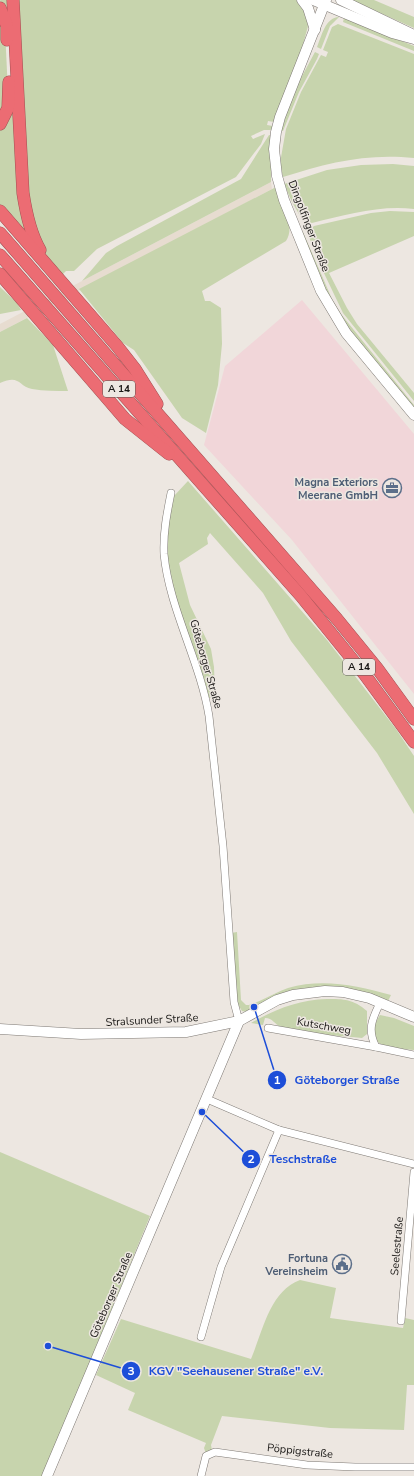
<svg xmlns="http://www.w3.org/2000/svg" width="414" height="1476" viewBox="0 0 414 1476" font-family="'Nunito Sans',sans-serif">
<style>
.built{fill:#e7dcd0}
.industrial{fill:#f1d6d9}
.green{fill:#c7d4ad}
.lines{fill:none;stroke-linecap:round;stroke-linejoin:round}
.street-casing{stroke:#7e7974;stroke-width:8}
.secondary-casing{stroke:#7e7974;stroke-width:11}
.highway-casing{stroke:#a24f52;stroke-width:13}
.street{stroke:#fff;stroke-width:7}
.secondary{stroke:#fff;stroke-width:10}
.highway{stroke:#ec6c73;stroke-width:12}
.labels{text-anchor:middle;dominant-baseline:central;stroke-width:3;stroke-linejoin:round;paint-order:stroke}
.shield{fill:#ede7e1;stroke:#595653;stroke-width:1}
.shield-label{font-size:10px;font-weight:bold;fill:#1a1816}
.street-label{font-size:11px;fill:#1a1816;stroke:#ede7e1}
.service-label{font-size:11px;font-weight:bold;fill:#4e5e75;stroke:#ede7e1;text-anchor:end}
.leader{fill:none;stroke:#1d4ed8;stroke-width:1.5}
.callout-dot{fill:#1d4ed8;stroke:#ede7e1;stroke-width:1.5}
.mark-label{font-size:12px;text-anchor:middle;font-weight:bold;fill:#fff}
.callout-label{font-size:12px;text-anchor:middle;font-weight:bold;fill:#1d4ed8;stroke:#ede7e1;stroke-width:3;stroke-linejoin:round;paint-order:stroke}
</style>
<rect width="100%" height="100%" fill="#ede7e1"/>
<path class="built" d="M271,182L272,189L0,332V324Z"/>
<path class="industrial" d="M302,300L414,434V694L292,540L204,445L225,366Z"/>
<g class="green">
<path d="M0,0H10L34,243L0,206V128L12,102L9,26Z"/>
<path d="M15,0H296L304,7L308,26L300,56L274,122L268,121L267,125L273,126L272,130H264L251,136L253,139L265,134L261,144L236,177L97,249L74,271H66L62,275L45,253L31,222Z"/>
<path d="M351,0H374L414,17V28Z"/>
<path d="M0,13L5,29L8,93L0,119Z"/>
<path d="M339,17L330,26L321,49L317,47C322,35 325,18 339,17Z"/>
<path d="M344,18L414,46V51L343,22Z"/>
<path d="M338,24L414,54V158C366,153 327,163 283,177L280,163L286,129L301,92L321,55L326,57L328,52L323,50L332,27Z"/>
<path d="M315,52L319,54L317,59L299,92L283,131H281L294,91Z"/>
<path d="M269,135H271V182L82,281L106,253L117,246L241,179Z"/>
<path d="M393,164L414,166V209C379,205 346,215 312,223L303,221L292,202L284,184L327,170L361,165Z"/>
<path d="M276,187C282,203 296,226 286,241L202,291L205,301H210L221,308L222,344L218,385L206,433L182,418L134,350L123,343L79,289Z"/>
<path d="M390,211L414,212V236L329,273L347,308L357,324L414,393V401L343,313L322,269L307,232L314,226L371,213Z"/>
<path d="M303,232L332,299L341,314L414,405V409L347,328L333,306L301,233Z"/>
<path d="M0,287L17,303L21,310L0,314Z"/>
<path d="M27,318L53,345L68,391C56,391 44,391 32,389C18,386 20,374 0,383V332Z"/>
<path d="M188,481L327,640L396,729L414,756V814L377,753L291,641L263,593L210,533L207,538L208,544L179,563L190,605L211,649L214,667L215,698H209L195,652L176,601L169,575L166,553L170,510L173,497Z"/>
<path d="M237,932L241,1000L246,1005C253,1006 278,991 288,988C324,978 357,986 391,995L388,1001L374,995L332,988L247,1012L242,1011L237,1003L231,933Z"/>
<path d="M327,999C344,999 353,999 367,1011V1034L362,1038C336,1035 306,1035 281,1027C274,1024 273,1018 265,1018L263,1025L251,1023C276,1009 298,1000 327,999Z"/>
<path d="M380,1015L394,1018L414,1026V1050C401,1048 374,1050 374,1033C374,1026 376,1021 380,1015Z"/>
<path d="M0,1152L150,1216L43,1476H0Z"/>
<path d="M300,1280L336,1288L330,1318L403,1328L405,1318L414,1320V1385H407L404,1430L330,1428L222,1416L211,1445L212,1450L206,1454L204,1448L206,1443L128,1410L135,1393L96,1375L121,1319L251,1359C263,1331 269,1292 300,1280Z"/>
</g>
<g class="lines">
<defs>
<g id="street">
<path d="M171,493C167,513 163,533 164,554C169,608 200,661 209,716L223,846L234,1002L239,1021"/>
<path d="M380,1003C372,1019 367,1030 376,1047L414,1055"/>
<path d="M268,1028L376,1047"/>
<path d="M207,1099L279,1130L414,1164"/>
<path d="M401,1321L414,1172"/>
<path d="M201,1337L221,1267L279,1130"/>
<path d="M201,1476L206,1456L215,1452L307,1465L355,1467H414"/>
</g>
<g id="secondary">
<path d="M302,0L308,8L315,30"/>
<path d="M313,0L392,33L414,39"/>
<path d="M326,0L280,117L276,132L274,149L277,176L284,200L321,291L346,333L414,415"/>
<path d="M341,0L414,35"/>
<path d="M0,1029L81,1034L186,1032L239,1021L277,1000L293,995L325,991L343,992L369,998L414,1017"/>
<path d="M47,1476L239,1021"/>
</g>
<g id="highway">
<path d="M13,0L23,193C26,213 30,233 40,250"/>
<path d="M0,8L7,26V40"/>
<path d="M0,124L8,108L9,82"/>
<path d="M0,211L117,346L135,369L157,404"/>
<path d="M0,233L337,619L377,668L414,719"/>
<path d="M0,255L301,596L365,675L414,742"/>
<path d="M0,274L125,419L169,454"/>
</g>
</defs>
<use href="#street" class="street-casing"/>
<use href="#secondary" class="secondary-casing"/>
<use href="#highway" class="highway-casing"/>
<use href="#street" class="street"/>
<use href="#secondary" class="secondary"/>
<use href="#highway" class="highway"/>
</g>
<defs>
<symbol id="office-ring" viewBox="-11 -11 22 22"><circle r="9.5" fill="#ede7e1" stroke="#5c6f8a" stroke-width="1.5"/><path d="M-6-3h4V-5.5h4V-3h4V5H-6ZM-1-4.5V-3h2v-1.5ZM-6 0V1H6V0Z" fill="#5c6f8a"/></symbol>
<symbol id="civic-ring" viewBox="-11 -11 22 22"><circle r="9.5" fill="#ede7e1" stroke="#5c6f8a" stroke-width="1.5"/><path d="M-.6-6.5H3V-4.5H.6V-3L4-1V1h2V6H-6V1h2V-1L-.6-3ZM-1.2 2.5V6h2.4V2.5Z" fill="#5c6f8a"/></symbol>
</defs>
<g fill-rule="evenodd">
<use href="#office-ring" x="381" y="477" width="22" height="22"/>
<use href="#civic-ring" x="331" y="1253" width="22" height="22"/>
</g>
<g class="labels">
<g class="shield">
<rect x="103" y="381" width="32" height="16" rx="3"/>
<rect x="343" y="659" width="32" height="16" rx="3"/>
</g>
<g class="shield-label">
<text x="119" y="389">A 14</text>
<text x="359" y="667">A 14</text>
</g>
<g class="street-label">
<text transform="translate(309 226) rotate(69)">Dingolfinger Straße</text>
<text transform="translate(206 664) rotate(74)">Göteborger Straße</text>
<text transform="translate(152 1020) rotate(-3)">Stralsunder Straße</text>
<text transform="translate(324 1026) rotate(10)">Kutschweg</text>
<text transform="translate(397 1246) rotate(-85)">Seelestraße</text>
<text transform="translate(111 1295) rotate(-67)">Göteborger Straße</text>
<text transform="translate(300 1451) rotate(6)">Pöppigstraße</text>
</g>
<g class="service-label">
<text x="378" y="482">Magna Exteriors<tspan x="378" dy="13">Meerane GmbH</tspan></text>
<text x="328" y="1258">Fortuna<tspan x="328" dy="13">Vereinsheim</tspan></text>
</g>
</g>
<path class="leader" d="M254 1007L277 1080M202 1112L251 1159M48 1346L131 1371"/>
<g class="callout-dot">
<circle cx="254" cy="1007" r="4"/>
<circle cx="202" cy="1112" r="4"/>
<circle cx="48" cy="1346" r="4"/>
<circle cx="277" cy="1080" r="10"/>
<circle cx="251" cy="1159" r="10"/>
<circle cx="131" cy="1371" r="10"/>
</g>
<g class="mark-label">
<text x="277" y="1084">1</text>
<text x="251" y="1163">2</text>
<text x="131" y="1375">3</text>
</g>
<g class="callout-label">
<text x="347" y="1084">Göteborger Straße</text>
<text x="303" y="1163">Teschstraße</text>
<text x="236" y="1375">KGV "Seehausener Straße" e.V.</text>
</g>
</svg>
